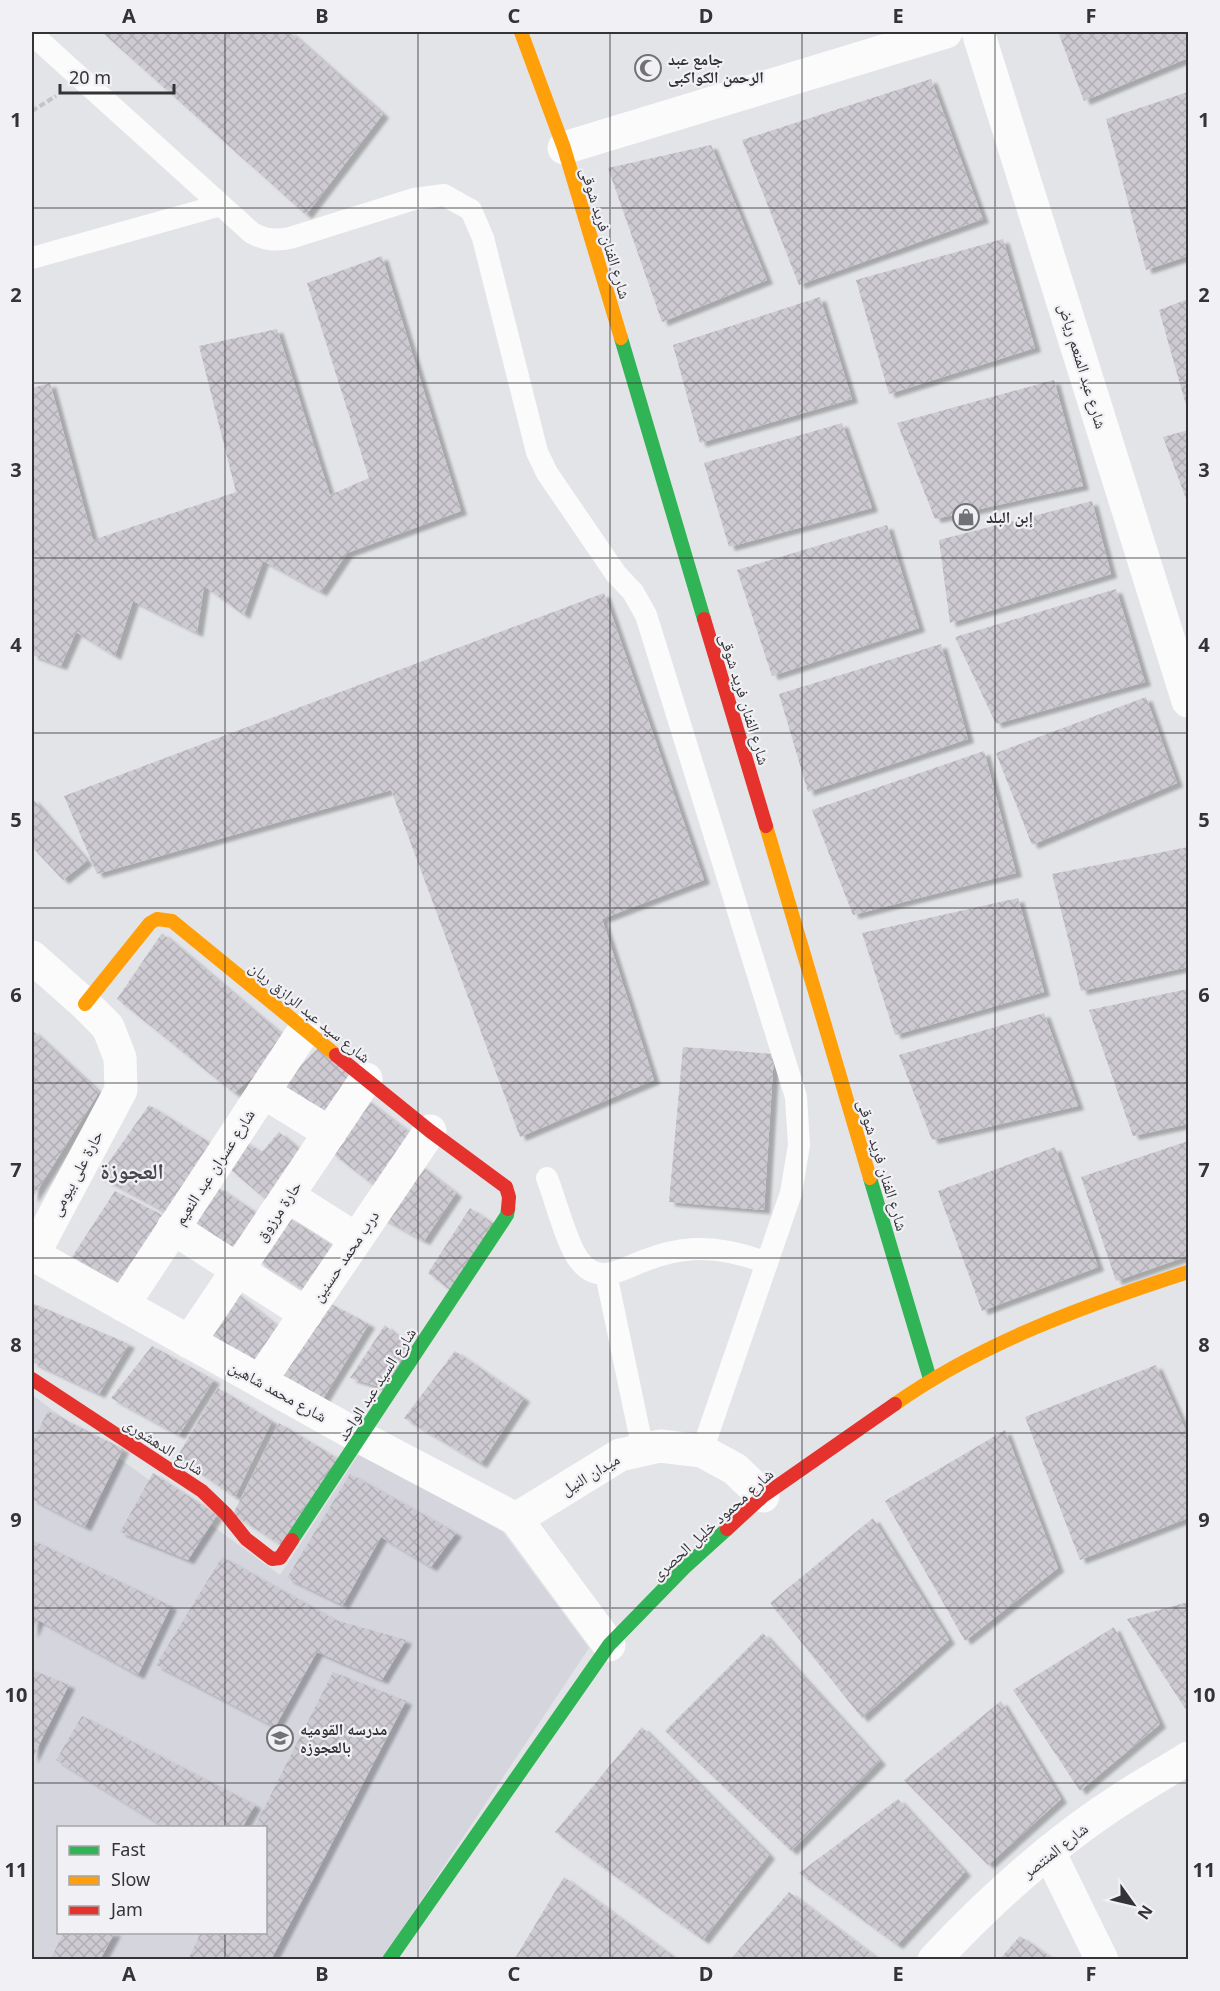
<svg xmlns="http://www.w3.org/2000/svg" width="1220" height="1991" viewBox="0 0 1220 1991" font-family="'Noto Sans','Noto Naskh Arabic',sans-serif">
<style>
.built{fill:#d4d5dd;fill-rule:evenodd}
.building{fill:url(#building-cross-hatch);filter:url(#shadow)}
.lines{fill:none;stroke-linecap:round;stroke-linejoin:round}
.path{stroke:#c4c4c5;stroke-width:4;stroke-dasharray:6 3;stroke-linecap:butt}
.lane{stroke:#fbfbfb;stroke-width:22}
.street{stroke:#fbfbfb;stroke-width:33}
.fast{stroke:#30b455;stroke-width:14}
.slow{stroke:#ff9f0a;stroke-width:14}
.jam{stroke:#e5322d;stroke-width:14}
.grid{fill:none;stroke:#343436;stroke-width:1.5;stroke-opacity:0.55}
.labels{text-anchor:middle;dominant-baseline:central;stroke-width:4.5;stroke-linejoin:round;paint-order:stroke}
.poi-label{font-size:16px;font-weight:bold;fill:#343436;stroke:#f0f0f5;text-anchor:start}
.street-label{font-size:16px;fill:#343436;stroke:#f0f0f5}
.district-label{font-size:22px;font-weight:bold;fill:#46474b;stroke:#f0f0f5}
.neatline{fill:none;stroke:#343436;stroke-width:2}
.grid-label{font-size:20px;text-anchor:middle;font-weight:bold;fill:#343436}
</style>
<defs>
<pattern id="building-cross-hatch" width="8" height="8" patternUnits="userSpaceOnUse" patternTransform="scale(1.5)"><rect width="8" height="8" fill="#cecad2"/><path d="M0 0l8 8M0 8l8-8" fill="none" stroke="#b2aeb5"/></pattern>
<filter id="shadow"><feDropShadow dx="6" dy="4" stdDeviation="1.5" flood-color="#0004"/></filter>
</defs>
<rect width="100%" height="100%" fill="#e3e4e7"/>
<path class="built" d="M32,1395L280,1575L362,1449L503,1532L589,1648L382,1959H32ZM58,1828H266V1932H58Z"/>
<g class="building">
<path d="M102,32H290L383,114L306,215Z"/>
<path d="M1058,32H1188V58L1084,101Z"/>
<path d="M931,79L983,219L799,285L742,140Z"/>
<path d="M1188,92V256L1146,270L1106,119Z"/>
<path d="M711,145L767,280L662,322L608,168Z"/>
<path d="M1003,239L1035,348L889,394L856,280Z"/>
<path d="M382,256L461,511L347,553L321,592L263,561L244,615L204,586L197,633L133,601L115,656L76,632L61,666L32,655V388L50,383L93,540L236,492L199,346L277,329L330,495L369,478L307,283Z"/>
<path d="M820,297L852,399L700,443L673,345Z"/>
<path d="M1188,299V405H1186L1159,310Z"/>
<path d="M1054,380L1083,486L935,519L897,423Z"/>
<path d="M842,423L872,508L729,547L704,463Z"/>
<path d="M1188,430V504L1163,437Z"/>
<path d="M1092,501L1111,574L950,623L939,540Z"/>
<path d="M887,525L919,628L772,676L737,570Z"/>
<path d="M1116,589L1145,682L996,724L955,637Z"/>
<path d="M604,593L704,880L602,919L654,1080L520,1137L391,790L97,874L64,796Z"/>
<path d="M941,644L968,739L808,792L779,694Z"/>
<path d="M1146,697L1177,783L1032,845L996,753Z"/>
<path d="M984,751L1016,873L853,915L812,810Z"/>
<path d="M32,798L87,861L63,880L32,847Z"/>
<path d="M1188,847V967L1081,991L1052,874Z"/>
<path d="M1018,898L1044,992L895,1035L862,933Z"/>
<path d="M162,933L292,1043L234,1093L117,999Z"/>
<path d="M1188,989V1124L1133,1136L1089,1010Z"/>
<path d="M1044,1013L1078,1106L932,1140L899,1055Z"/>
<path d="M32,1030L99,1092L32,1199Z"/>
<path d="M683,1047L774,1054L764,1210L669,1202Z"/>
<path d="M318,1048L356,1078L327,1119L282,1084Z"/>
<path d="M364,1098L414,1136L376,1187L332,1153Z"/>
<path d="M149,1105L215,1146L171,1215L99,1176Z"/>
<path d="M279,1132L304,1154L298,1170L264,1198L230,1169L237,1137L262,1152Z"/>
<path d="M1188,1141V1256L1116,1281L1081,1177Z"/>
<path d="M1055,1147L1098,1267L982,1311L938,1191Z"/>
<path d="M418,1164L456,1193L424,1241L380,1217Z"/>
<path d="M218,1187L265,1219L238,1261L190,1228Z"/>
<path d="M115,1191L166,1217L126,1285L72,1257Z"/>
<path d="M470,1208L494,1224L450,1290L428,1273Z"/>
<path d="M289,1218L339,1250L306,1291L259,1261Z"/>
<path d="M232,1290L283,1331L257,1369L205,1337Z"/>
<path d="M327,1302L369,1324L318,1407L277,1376Z"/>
<path d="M32,1303L129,1344L99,1394L32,1362Z"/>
<path d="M385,1325L409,1347L384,1388L350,1378Z"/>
<path d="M152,1346L214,1380L179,1435L111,1398Z"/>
<path d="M455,1351L524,1398L481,1464L404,1418Z"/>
<path d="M1156,1365L1188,1435V1518L1080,1560L1025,1417Z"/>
<path d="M218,1388L272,1421L235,1497L177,1457Z"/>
<path d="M48,1411L123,1449L85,1527L32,1499V1443Z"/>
<path d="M279,1423L340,1460L284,1547L233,1514Z"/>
<path d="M1005,1430L1058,1568L965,1641L885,1501Z"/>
<path d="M153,1473L217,1515L188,1560L120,1532Z"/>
<path d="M350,1474L456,1533L431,1567L381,1537L343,1605L287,1578Z"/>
<path d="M873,1518L949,1640L862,1718L770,1603Z"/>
<path d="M32,1540L171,1606L138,1675L38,1620L32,1634Z"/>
<path d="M222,1557L335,1620L406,1640L382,1680L317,1652L275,1727L156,1665Z"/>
<path d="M1188,1602V1713L1127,1619Z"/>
<path d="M1114,1627L1160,1724L1080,1791L1013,1690Z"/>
<path d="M763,1633L880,1761L791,1851L665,1731Z"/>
<path d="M32,1670L69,1685L32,1759Z"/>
<path d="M333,1672L406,1701L271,1960H188L201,1932H266V1828H254Z"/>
<path d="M1001,1701L1061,1799L988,1865L904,1780Z"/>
<path d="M82,1716L255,1805L242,1828H166L56,1760Z"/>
<path d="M642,1727L769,1855L703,1940L555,1832Z"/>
<path d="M898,1799L965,1872L897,1945L799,1873Z"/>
<path d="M564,1877L678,1960H514Z"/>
<path d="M789,1892L880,1960H730Z"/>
<path d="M64,1932H115L100,1960H50Z"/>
<path d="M1020,1936L1050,1957L1052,1960H999Z"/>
</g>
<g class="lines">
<path class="path" d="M32,111L56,96"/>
<g class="lane">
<path d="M32,34L252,233C265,240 275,241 290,238L414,199L444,195L471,210L483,238L537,452L547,473L616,574L633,592L646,615L796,1097L799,1145L791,1193L702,1451"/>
<path d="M32,258L221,205"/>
<path d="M547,1178C555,1198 567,1245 579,1260C600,1287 622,1268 646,1260C661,1254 678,1250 695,1249C721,1248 744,1254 767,1263"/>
<path d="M606,1274L643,1450"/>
</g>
<g class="street">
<path d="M978,32L1188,701"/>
<path d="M564,148L946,32"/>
<path d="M32,957L85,1004L108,1027L120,1058L121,1090L32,1257"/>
<path d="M263,1092L330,1133"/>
<path d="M288,1196L356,1239"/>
<path d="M173,1228L306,1314"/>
<path d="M32,1254L360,1437L516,1519L609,1645"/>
<path d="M123,1305L305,1029"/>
<path d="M189,1342L366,1079"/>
<path d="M260,1381L430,1131"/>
<path d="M516,1519L620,1455L660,1446L702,1451L735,1469L763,1496"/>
<path d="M1049,1852L1102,1960"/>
<path d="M934,1960C991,1899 1055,1841 1126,1796C1146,1783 1168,1771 1188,1758"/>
</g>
<g class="fast">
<path d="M621,338L704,619"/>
<path d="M870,1178L930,1379"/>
<path d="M292,1540L507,1215L508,1209"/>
<path d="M389,1960L609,1645L684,1568L727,1529"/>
</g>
<g class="slow">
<path d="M521,32L564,148L621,338"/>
<path d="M766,826L870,1178"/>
<path d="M85,1004L150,923L157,919L172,921L336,1055"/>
<path d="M895,1404C983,1342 1086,1305 1188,1272"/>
</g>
<g class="jam">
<path d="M704,619L766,826"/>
<path d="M336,1055L430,1131L506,1187L509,1197L508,1209"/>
<path d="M32,1379L202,1491L226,1514L246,1539L272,1559L280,1558L292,1540"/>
<path d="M727,1529L763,1496L895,1404"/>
</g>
</g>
<path class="grid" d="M225,32V1828M418,32V1960M610,32V1960M802,32V1960M995,32V1960M32,208H1188M32,383H1188M32,558H1188M32,733H1188M32,908H1188M32,1083H1188M32,1258H1188M32,1433H1188M32,1608H1188M32,1783H1188M225,1932V1960"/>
<defs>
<symbol id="mosque-ring" viewBox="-11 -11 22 22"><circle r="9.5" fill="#f0f0f5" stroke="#717274" stroke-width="1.5"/><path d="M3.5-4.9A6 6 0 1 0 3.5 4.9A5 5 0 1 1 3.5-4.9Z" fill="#717274"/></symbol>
<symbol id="shop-ring" viewBox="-11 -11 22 22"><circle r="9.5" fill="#f0f0f5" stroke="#717274" stroke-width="1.5"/><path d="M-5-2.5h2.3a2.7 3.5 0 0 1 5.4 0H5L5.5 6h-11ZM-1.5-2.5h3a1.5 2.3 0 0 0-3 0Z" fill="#717274"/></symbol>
<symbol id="school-ring" viewBox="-11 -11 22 22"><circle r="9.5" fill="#f0f0f5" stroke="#717274" stroke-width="1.5"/><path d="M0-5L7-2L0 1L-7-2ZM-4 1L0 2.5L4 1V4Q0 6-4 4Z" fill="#717274"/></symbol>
</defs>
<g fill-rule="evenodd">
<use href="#mosque-ring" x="633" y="53" width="30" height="30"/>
<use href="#shop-ring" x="951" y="502" width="30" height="30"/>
<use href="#school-ring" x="265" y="1723" width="30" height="30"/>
</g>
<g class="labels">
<g class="poi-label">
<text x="668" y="59">جامع عبد<tspan x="668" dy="18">الرحمن الكواكبى</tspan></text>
<text x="986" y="517">إبن البلد</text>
<text x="300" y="1729">مدرسه القوميه<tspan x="300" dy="18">بالعجوزه</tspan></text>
</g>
<g class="street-label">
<text transform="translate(606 233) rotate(73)">شارع الفنان فريد شوقى</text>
<text transform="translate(1083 366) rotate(73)">شارع عبد المنعم رياض</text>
<text transform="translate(745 699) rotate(73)">شارع الفنان فريد شوقى</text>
<text transform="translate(310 1012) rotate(39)">شارع سيد عبد الرازق ريان</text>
<text transform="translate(883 1165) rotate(73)">شارع الفنان فريد شوقى</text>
<text transform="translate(214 1167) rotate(-57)">شارع عسران عبد النعيم</text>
<text transform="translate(76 1173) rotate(-62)">حارة على بيومى</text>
<text transform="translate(278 1211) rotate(-56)">حارة مرزوق</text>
<text transform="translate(345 1256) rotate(-56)">درب محمد حسنين</text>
<text transform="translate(376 1384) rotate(-57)">شارع السيد عبد الواحد</text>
<text transform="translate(278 1391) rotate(29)">شارع محمد شاهين</text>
<text transform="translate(164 1446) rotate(33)">شارع الدهشورى</text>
<text transform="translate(590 1474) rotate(-31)">ميدان النيل</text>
<text transform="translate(712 1524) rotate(-42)">شارع محمود خليل الحصرى</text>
<text transform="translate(1055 1850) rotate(-38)">شارع المنتصر</text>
</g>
<g class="district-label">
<text x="132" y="1170">العجوزة</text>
</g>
</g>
<rect width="1220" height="1991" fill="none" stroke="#f0f0f5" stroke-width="66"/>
<rect x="57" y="1826" width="210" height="108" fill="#f0f0f5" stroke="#a5a5a9" stroke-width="1.5"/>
<rect x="69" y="1846" width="30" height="9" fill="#30b455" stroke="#a5a5a9" stroke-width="1.5"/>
<text x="111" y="1856" font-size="18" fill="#343436">Fast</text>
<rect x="69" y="1876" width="30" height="9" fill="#ff9f0a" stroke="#a5a5a9" stroke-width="1.5"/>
<text x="111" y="1886" font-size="18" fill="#343436">Slow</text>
<rect x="69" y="1906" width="30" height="9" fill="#e5322d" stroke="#a5a5a9" stroke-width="1.5"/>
<text x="111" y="1916" font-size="18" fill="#343436">Jam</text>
<g transform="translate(1133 1904) rotate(124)" stroke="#f0f0f5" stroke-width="4.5" paint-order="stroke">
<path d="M0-4.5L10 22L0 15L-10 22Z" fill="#343436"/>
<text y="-9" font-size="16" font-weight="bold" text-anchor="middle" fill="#343436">N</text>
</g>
<path d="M60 84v9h114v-9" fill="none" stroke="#343436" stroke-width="3"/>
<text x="69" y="84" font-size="18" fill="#343436" stroke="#f0f0f5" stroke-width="4.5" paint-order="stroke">20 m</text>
<rect x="33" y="33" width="1154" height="1925" class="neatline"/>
<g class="grid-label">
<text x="129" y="23">A</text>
<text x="322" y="23">B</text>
<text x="514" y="23">C</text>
<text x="706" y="23">D</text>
<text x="898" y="23">E</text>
<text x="1091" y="23">F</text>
<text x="16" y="127">1</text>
<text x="1204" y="127">1</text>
<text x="16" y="302">2</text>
<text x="1204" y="302">2</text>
<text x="16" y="477">3</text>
<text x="1204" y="477">3</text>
<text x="16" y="652">4</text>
<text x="1204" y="652">4</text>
<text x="16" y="827">5</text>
<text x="1204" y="827">5</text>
<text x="16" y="1002">6</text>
<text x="1204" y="1002">6</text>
<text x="16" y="1177">7</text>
<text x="1204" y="1177">7</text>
<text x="16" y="1352">8</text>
<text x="1204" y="1352">8</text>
<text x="16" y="1527">9</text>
<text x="1204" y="1527">9</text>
<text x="16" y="1702">10</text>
<text x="1204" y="1702">10</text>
<text x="16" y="1877">11</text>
<text x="1204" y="1877">11</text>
<text x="129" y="1981">A</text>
<text x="322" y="1981">B</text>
<text x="514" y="1981">C</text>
<text x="706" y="1981">D</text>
<text x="898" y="1981">E</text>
<text x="1091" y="1981">F</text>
</g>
</svg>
